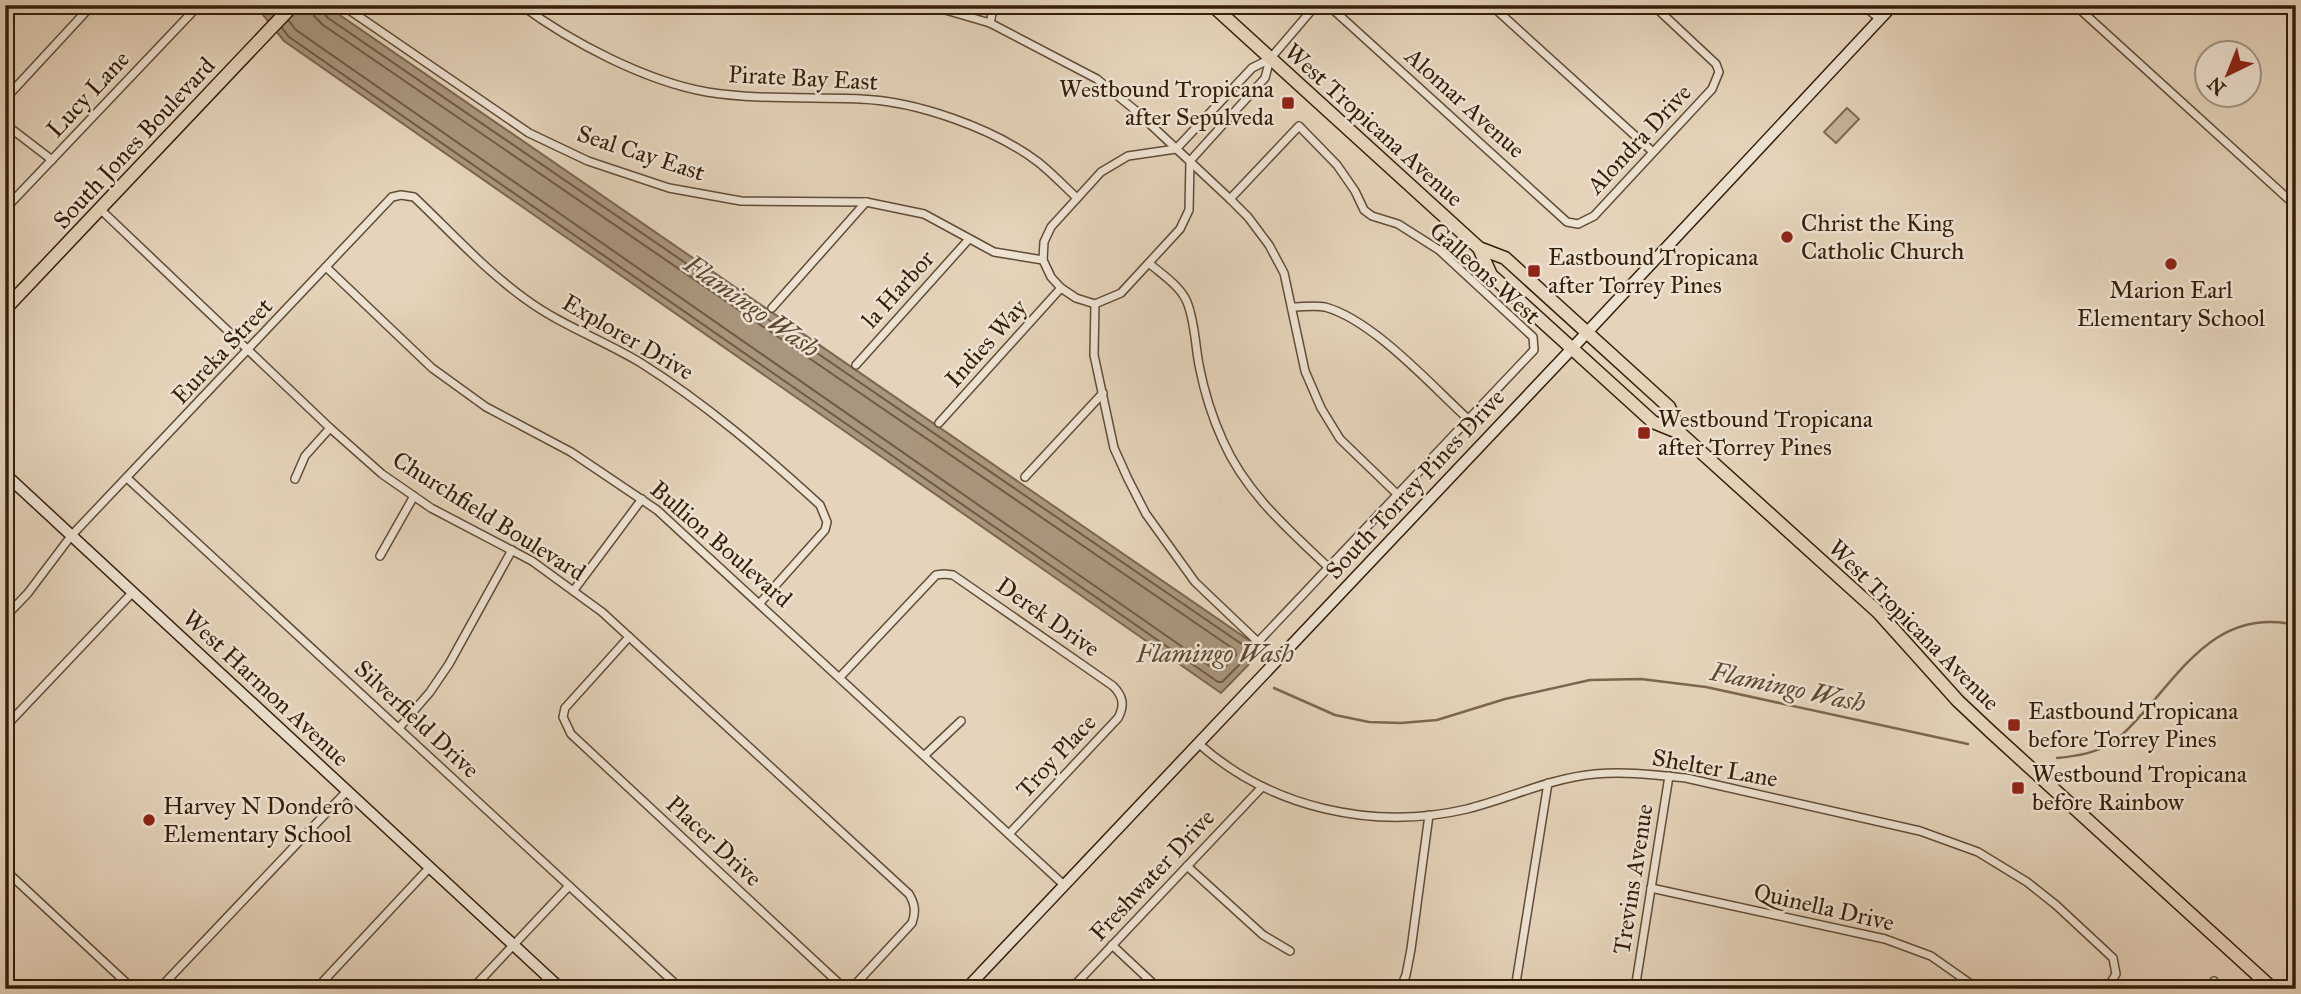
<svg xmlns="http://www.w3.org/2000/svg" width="2301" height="994" viewBox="0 0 2301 994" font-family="'IM FELL Great Primer',serif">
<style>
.green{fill:#c7b59d;stroke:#7e6a53;stroke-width:2}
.water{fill:#a9967e;stroke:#7b664f;stroke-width:2}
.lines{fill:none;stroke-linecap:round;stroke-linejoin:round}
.shore{stroke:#6f5a44;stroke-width:2}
.stream{stroke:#7b664f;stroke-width:2.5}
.street-casing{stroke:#614c36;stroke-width:10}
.secondary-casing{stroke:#351e09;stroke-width:13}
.primary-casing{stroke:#351e09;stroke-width:15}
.street{stroke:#eee3d3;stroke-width:7}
.secondary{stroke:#eee3d3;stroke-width:10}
.primary{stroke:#e5d4bb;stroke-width:12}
.poi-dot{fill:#8f2418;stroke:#eee3d3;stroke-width:2.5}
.labels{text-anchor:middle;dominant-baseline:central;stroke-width:5;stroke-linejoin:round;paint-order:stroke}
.street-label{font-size:24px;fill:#351e09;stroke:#eee3d3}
.poi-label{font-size:24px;fill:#351e09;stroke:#eee3d3;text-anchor:start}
.water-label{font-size:26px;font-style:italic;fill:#5e4832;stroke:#eee3d3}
</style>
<rect width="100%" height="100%" fill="#e5d4bb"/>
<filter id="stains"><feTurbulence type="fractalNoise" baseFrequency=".00286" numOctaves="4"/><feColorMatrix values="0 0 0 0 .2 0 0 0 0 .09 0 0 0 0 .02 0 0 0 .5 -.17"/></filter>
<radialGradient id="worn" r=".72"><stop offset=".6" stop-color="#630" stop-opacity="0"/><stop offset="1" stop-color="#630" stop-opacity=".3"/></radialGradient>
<path class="green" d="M1847,108L1859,119L1836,143L1824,132Z"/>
<path class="water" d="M255,5H325L1263,650L1221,693L284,41Z"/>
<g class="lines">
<g class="shore">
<path d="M289,21L296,30L1217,671H1221L1236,655L1235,650L323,25L314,16L312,5"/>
<path d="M282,28L289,37L1218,682H1222L1250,654L1249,649L328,18L322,11L321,5"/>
</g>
<g class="stream">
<path d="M1274,688L1335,715L1369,722L1401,723L1437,720L1505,699L1590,680L1641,679L1706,687L1968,744"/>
<path d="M2057,758C2078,756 2096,753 2113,742C2125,734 2134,722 2144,712C2187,663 2222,608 2296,625"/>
</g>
<defs>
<g id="street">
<path d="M342,5L529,133L588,161L669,188L741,201L866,202L924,214L994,252L1043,260"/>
<path d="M521,5C571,42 645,81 707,92C758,100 809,97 860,99C916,101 993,128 1038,162C1052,173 1064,186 1077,198"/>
<path d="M917,5L942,9L990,23L1097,79L1135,110L1230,199L1248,217L1269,245L1284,273L1305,371L1321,408L1340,439L1397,494"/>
<path d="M1328,5L1567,222L1578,224L1594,216L1712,89L1719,72L1716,64L1653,5"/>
<path d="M1491,5L1653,152"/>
<path d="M1864,5L1879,19"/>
<path d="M2075,5L2296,206"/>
<path d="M990,23L994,5"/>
<path d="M1270,59L1265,78L1190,161L1189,210L1180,229L1121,293L1095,304L1076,298L1061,288L1051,277L1043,260L1044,242L1051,227L1101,172L1128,156L1176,149L1252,68L1270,59L1316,5"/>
<path d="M5,99L92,5"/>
<path d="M5,124L52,160"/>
<path d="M5,209L199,5"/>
<path d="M100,209L330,428L382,474L431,508L532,561L602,612L909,894C915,904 916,912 912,923L851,989"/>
<path d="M1150,264C1163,275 1180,286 1187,302C1195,322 1195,344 1199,365C1204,391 1212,417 1223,441C1246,493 1288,529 1328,567"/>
<path d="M326,267L432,368L486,407L571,452L657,510L1064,885"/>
<path d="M1095,304L1094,355L1114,448L1128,479L1146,514L1195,582L1258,642L1534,350L1533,337L1439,250L1398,224L1372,216L1364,210L1355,191L1337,165L1299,126L1230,199"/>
<path d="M1293,307C1303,307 1315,305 1325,307C1373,320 1431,385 1468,419"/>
<path d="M772,308L866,202"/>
<path d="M856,365L969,239"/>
<path d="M939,423L1061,288"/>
<path d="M1025,477L1103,393"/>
<path d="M127,478L681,989"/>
<path d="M295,479L305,456L330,428"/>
<path d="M380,556L414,496"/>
<path d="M574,590L642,499"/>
<path d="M5,617L28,593L71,536L392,197L401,195L414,197C450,231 484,269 524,298C560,325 603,340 641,363C706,404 763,453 820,505L827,522L825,530L760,603"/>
<path d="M629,637L565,708L563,717L571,734L845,989"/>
<path d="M840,677L936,575L944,574L953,575L1113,686C1123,696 1125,705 1118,718L1009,834"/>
<path d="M5,727L132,593"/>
<path d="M399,728L430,692L449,664L512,550"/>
<path d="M1198,743C1270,808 1373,831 1467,809C1510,798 1551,778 1595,774C1625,771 1656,775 1686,778L1920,831L1978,852L2027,882L2056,905L2113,958L2116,974L2107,989"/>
<path d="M925,755L961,721"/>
<path d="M1187,866L1263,935L1290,951"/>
<path d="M5,870L133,989"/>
<path d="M1651,888L1885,939L1931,956L1978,989"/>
<path d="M1112,945L1159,989"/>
<path d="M159,989L347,791"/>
<path d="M316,989L430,867"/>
<path d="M472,989L569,886"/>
<path d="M1071,989L1262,787"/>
<path d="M1400,989L1406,975L1411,949L1429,815"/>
<path d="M1515,989L1548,783"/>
<path d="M1635,989L1669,776"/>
<path d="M2207,989L2214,981"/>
</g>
<g id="secondary">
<path d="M5,474L561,989"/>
<path d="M966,989L1565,356L1893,5"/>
</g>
<g id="primary">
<path d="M1212,5L1479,248L1505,258L1669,407L1680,433"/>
<path d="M1479,248L1491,275L1653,422L1680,433L1878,612L1958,701L1991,732L2273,989"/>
<path d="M5,309L293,5"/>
</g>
</defs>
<use href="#street" class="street-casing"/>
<use href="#secondary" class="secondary-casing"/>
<use href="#primary" class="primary-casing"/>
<use href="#street" class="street"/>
<use href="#secondary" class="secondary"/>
<use href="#primary" class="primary"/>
</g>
<g class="poi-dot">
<rect x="1281" y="96" width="14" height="14" rx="3.5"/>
<circle cx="1787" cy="237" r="7"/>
<circle cx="2171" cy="264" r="7"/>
<rect x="1527" y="264" width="14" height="14" rx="3.5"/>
<rect x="1637" y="426" width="14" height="14" rx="3.5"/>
<rect x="2007" y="718" width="14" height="14" rx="3.5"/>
<rect x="2011" y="781" width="14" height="14" rx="3.5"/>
<circle cx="149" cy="820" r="7"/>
</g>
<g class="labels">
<g class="street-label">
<text transform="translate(803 78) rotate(3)">Pirate Bay East</text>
<text transform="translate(88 94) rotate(-47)">Lucy Lane</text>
<text transform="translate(1465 103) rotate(42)">Alomar Avenue</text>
<text transform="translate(1374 125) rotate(42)">West Tropicana Avenue</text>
<text transform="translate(1639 139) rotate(-47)">Alondra Drive</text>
<text transform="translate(134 143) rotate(-47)">South Jones Boulevard</text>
<text transform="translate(641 153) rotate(18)">Seal Cay East</text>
<text transform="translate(1485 273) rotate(42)">Galleons West</text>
<text transform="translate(898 289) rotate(-48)">la Harbor</text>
<text transform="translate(628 337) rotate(30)">Explorer Drive</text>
<text transform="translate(986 343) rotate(-48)">Indies Way</text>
<text transform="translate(222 351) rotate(-47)">Eureka Street</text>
<text transform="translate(1415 484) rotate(-47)">South Torrey Pines Drive</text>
<text transform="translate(489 516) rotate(32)">Churchfield Boulevard</text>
<text transform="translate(721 544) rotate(41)">Bullion Boulevard</text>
<text transform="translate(1048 617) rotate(35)">Derek Drive</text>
<text transform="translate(1914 625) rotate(45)">West Tropicana Avenue</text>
<text transform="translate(266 688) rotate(43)">West Harmon Avenue</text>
<text transform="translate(417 719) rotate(43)">Silverfield Drive</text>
<text transform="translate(1056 756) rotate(-47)">Troy Place</text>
<text transform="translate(1715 768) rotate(10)">Shelter Lane</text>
<text transform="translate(714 841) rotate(43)">Placer Drive</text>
<text transform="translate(1152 875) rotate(-47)">Freshwater Drive</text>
<text transform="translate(1633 879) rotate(-81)">Trevins Avenue</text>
<text transform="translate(1824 907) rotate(13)">Quinella Drive</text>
</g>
<g class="poi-label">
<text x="1274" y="89" text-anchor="end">Westbound Tropicana<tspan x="1274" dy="28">after Sepulveda</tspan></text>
<text x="1801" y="223">Christ the King<tspan x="1801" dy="28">Catholic Church</tspan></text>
<text x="1548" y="257">Eastbound Tropicana<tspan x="1548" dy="28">after Torrey Pines</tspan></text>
<text x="2171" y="290" text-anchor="middle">Marion Earl<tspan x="2171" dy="28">Elementary School</tspan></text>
<text x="1658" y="419">Westbound Tropicana<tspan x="1658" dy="28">after Torrey Pines</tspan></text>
<text x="2028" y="711">Eastbound Tropicana<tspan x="2028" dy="28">before Torrey Pines</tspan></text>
<text x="2032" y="774">Westbound Tropicana<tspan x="2032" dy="28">before Rainbow</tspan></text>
<text x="163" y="806">Harvey N Dondero<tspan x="163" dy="28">Elementary School</tspan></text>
</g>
<g class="water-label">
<text transform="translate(752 306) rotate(35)">Flamingo Wash</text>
<text x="1215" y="653">Flamingo Wash</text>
<text transform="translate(1788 687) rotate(12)">Flamingo Wash</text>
</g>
</g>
<rect width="2301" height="994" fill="none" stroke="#e5d4bb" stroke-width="28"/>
<rect x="7" y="7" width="2287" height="980" fill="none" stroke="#351e09" stroke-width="3.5"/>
<rect x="14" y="14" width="2273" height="966" fill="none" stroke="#351e09" stroke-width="2"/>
<g transform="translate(2228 74) rotate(223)"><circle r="33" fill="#eee3d3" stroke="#a49482" stroke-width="2"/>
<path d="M0-5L12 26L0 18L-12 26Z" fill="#8f2418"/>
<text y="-10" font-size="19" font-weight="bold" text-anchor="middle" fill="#351e09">N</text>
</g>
<rect width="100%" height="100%" filter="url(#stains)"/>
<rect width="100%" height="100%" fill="url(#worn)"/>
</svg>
